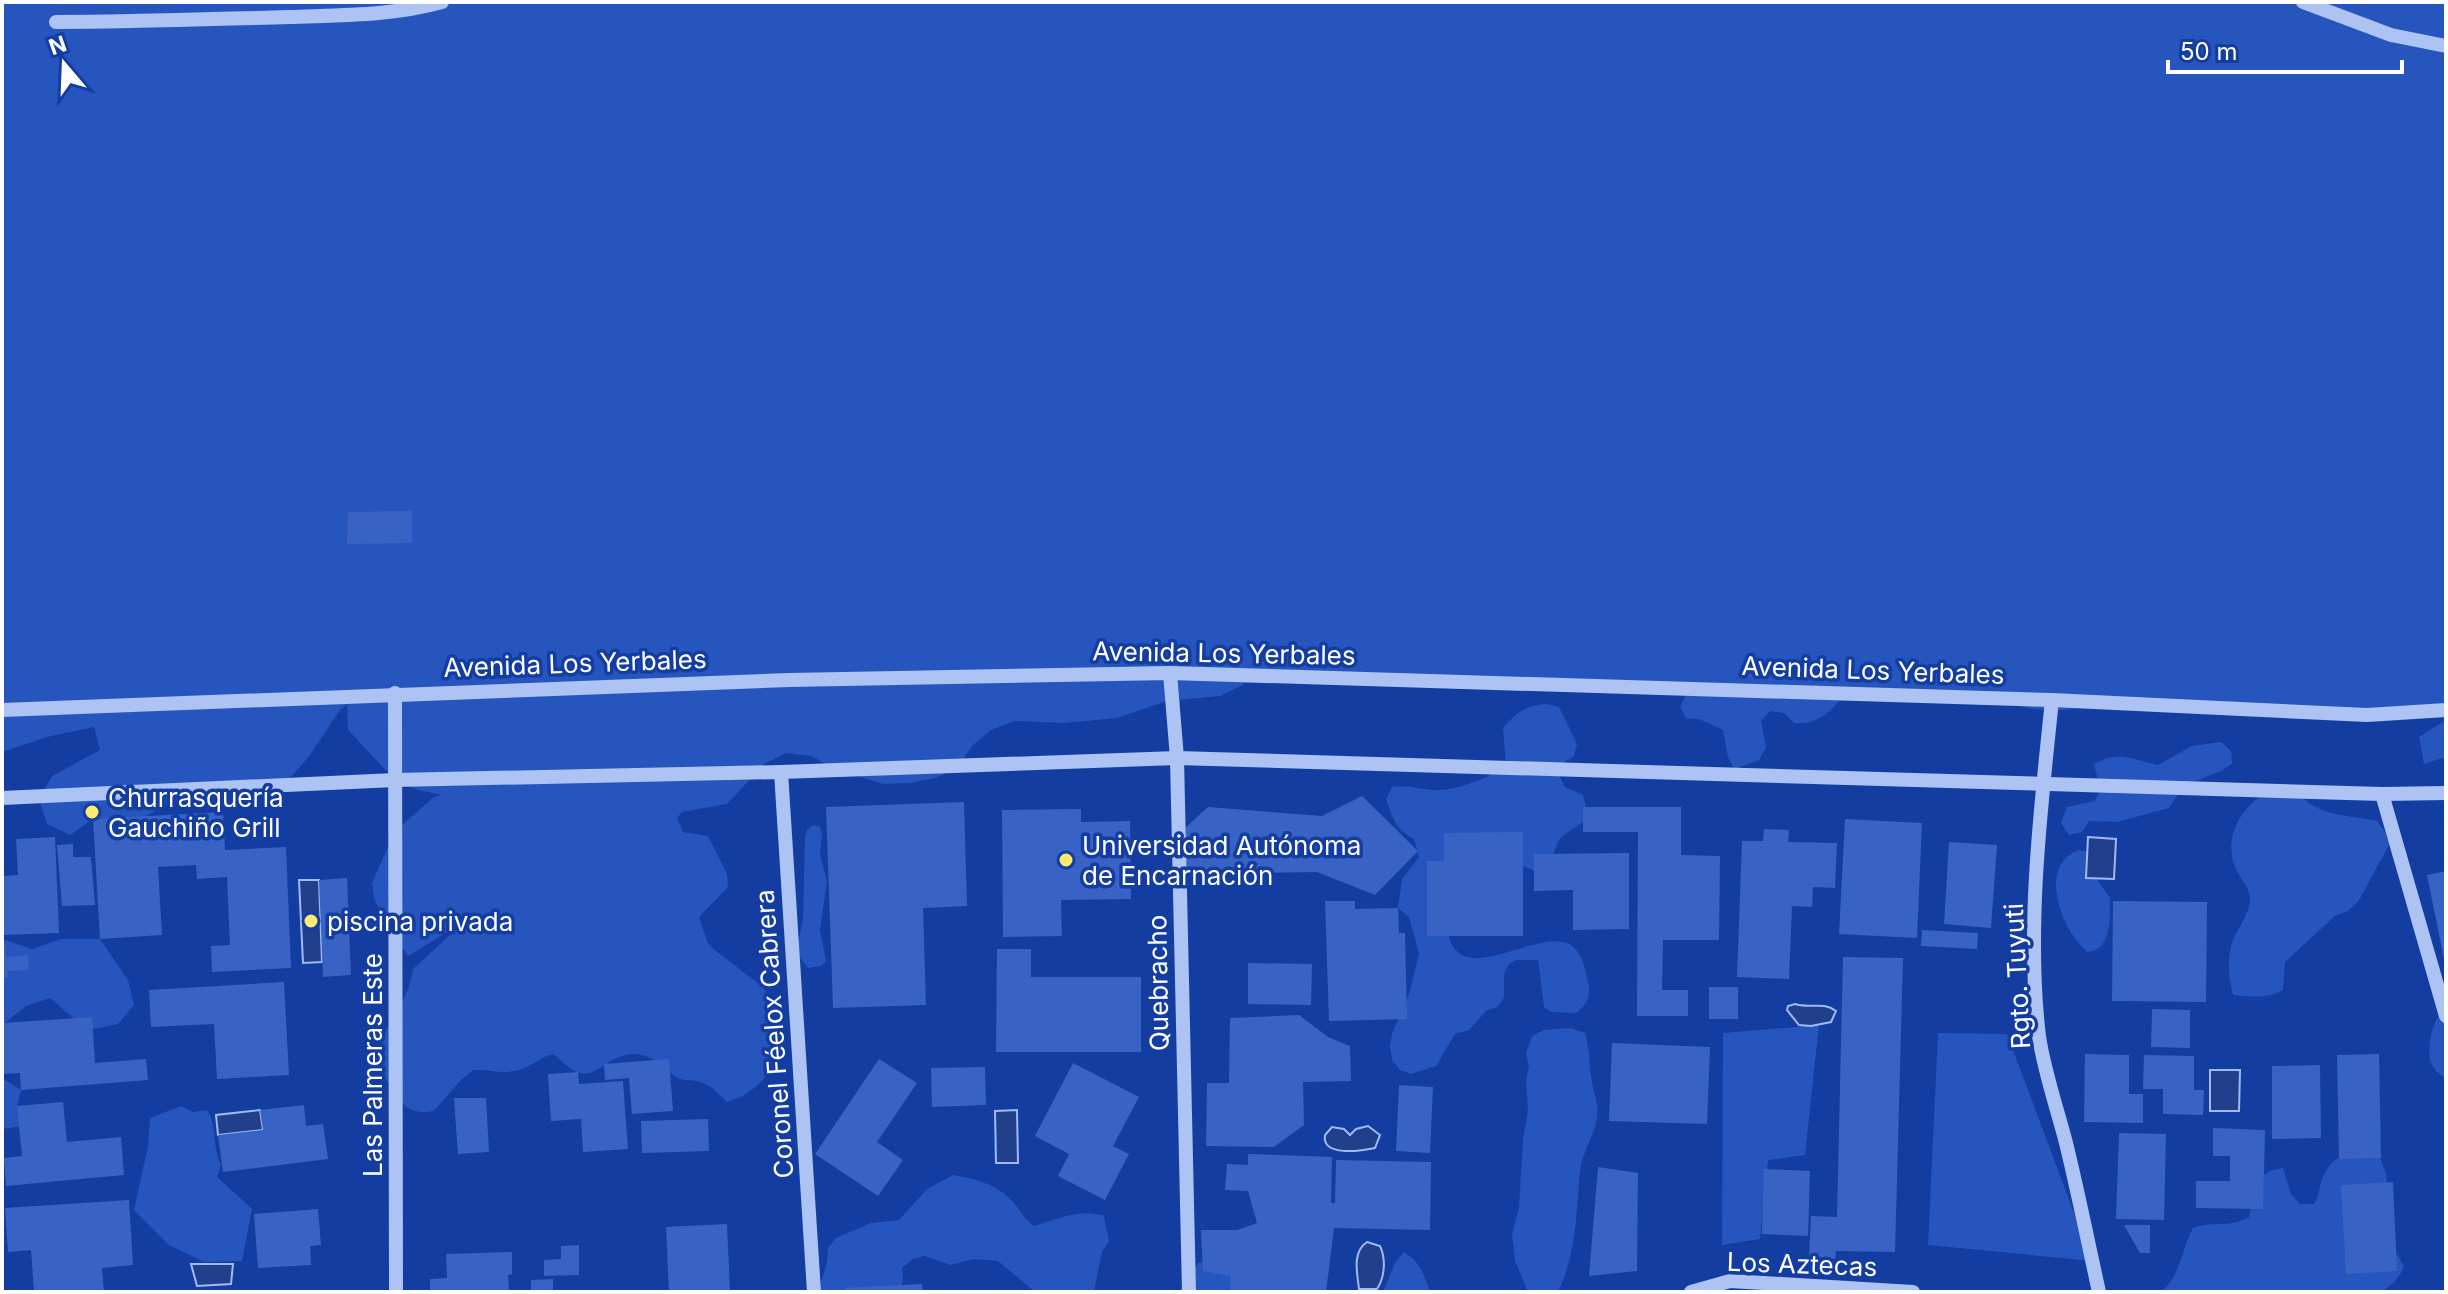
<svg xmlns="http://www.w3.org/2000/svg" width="2448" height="1294" viewBox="0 0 2448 1294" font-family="Inter,sans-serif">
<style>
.green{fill:#2655be}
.water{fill:#213f8b;stroke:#9ebbf7;stroke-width:2}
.building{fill:#3863c5}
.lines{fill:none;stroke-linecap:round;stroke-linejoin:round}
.minor{stroke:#acc3f4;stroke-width:14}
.poi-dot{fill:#ffea6f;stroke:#133da0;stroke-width:3}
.labels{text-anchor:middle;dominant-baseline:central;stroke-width:7;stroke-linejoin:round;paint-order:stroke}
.street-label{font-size:26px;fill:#fff;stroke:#133da0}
.poi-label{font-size:26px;fill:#fff;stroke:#133da0;text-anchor:start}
</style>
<rect width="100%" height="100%" fill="#133da0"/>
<g class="green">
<path d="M2,2H2446V710L2243,716L2225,710L2090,705C2068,713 2031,712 2009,702L1842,697C1829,714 1816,725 1794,723L1784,713L1770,711L1761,721L1766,747L1759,760L1734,769L1728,757L1723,730L1699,719L1686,718L1680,707L1686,695L1246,676L1243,685L1220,696L1167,701L1117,718L1065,723L1014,721L991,730L972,746L957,768L935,778L910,783L883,784L833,768L811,756L786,753L764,764L727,804L682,812L677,818L683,832L708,836L727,874L728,887L699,917L707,941L711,947L764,988L774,1013L776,1053L771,1066L764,1079L754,1088L743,1096L727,1102C717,1092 710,1084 697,1081C690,1080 684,1081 678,1078C663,1069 655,1055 635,1054C608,1053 594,1084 573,1070C566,1066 560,1059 553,1054C540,1057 532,1067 518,1070C503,1075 488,1069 473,1070L461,1080L434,1111C417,1114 407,1111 397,1096C353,1039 407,1020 413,969L464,922L408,956L385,923L374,898L372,883L395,831L434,797L442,795L418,790L395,780L348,730L347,705L340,710L310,755L292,776L269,791L222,805L194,807L169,804L123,828L93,819L70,835L47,824L39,799L52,776L100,750L94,727L47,737L2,752Z"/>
<path d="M1546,704L1559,707L1577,744L1574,756L1563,763L1559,775L1565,787L1583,795L1586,807L1585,820C1570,834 1557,832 1554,856L1536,871L1512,862L1447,924C1452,997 1535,927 1569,944C1582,951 1585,968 1588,982C1591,996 1588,1004 1576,1013L1551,1012L1544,1007L1538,960H1517L1509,964L1504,974V998L1497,1007L1486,1011L1469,1030L1455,1034L1436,1066L1411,1074L1400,1070L1392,1060L1390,1046L1392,1034L1409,994L1419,954L1409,917L1398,908L1402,879L1419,857L1414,839C1396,830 1392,817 1386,799L1392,787C1409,784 1421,790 1438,790C1459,790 1488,777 1506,767L1503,728C1516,713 1526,705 1546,704Z"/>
<path d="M2446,720V757L2424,764L2419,737Z"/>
<path d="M2221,742L2231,751L2232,764L2221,771L2183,786L2169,808L2117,822L2089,821L2082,832L2069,835L2061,823L2067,807L2095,801L2100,789L2094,764C2120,749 2132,760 2158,765L2192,746Z"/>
<path d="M2260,797H2302C2322,817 2350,815 2377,821L2385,832L2389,845L2358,902L2348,911L2335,916L2285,962L2283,990C2266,999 2252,997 2233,995C2228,979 2227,955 2233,940C2238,928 2246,918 2249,906C2254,889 2240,881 2235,867C2224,841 2239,810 2260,797Z"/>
<path d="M813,825L820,827L822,834L820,854L827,881L820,930L826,961L821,966L808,968L800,958L798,945L803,917L805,837L807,830Z"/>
<path d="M2079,850L2087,852L2096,878L2110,898C2110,917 2112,950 2088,952C2062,932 2036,865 2079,850Z"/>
<path d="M2,939L32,949L61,939H100L128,980L134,1005L118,1024L94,1029L72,1017L50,998L26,1006L2,1025Z"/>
<path d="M2441,1014H2446V1079C2441,1075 2435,1071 2432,1065C2426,1052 2431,1023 2441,1014Z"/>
<path d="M1819,1025L1805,1155L1768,1160L1760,1239L1722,1245L1723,1033Z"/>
<path d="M1571,1028L1585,1033C1590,1050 1589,1065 1592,1082C1594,1095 1599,1104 1597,1118C1594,1137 1582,1152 1580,1171C1576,1214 1577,1252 1558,1292H1528L1515,1261L1512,1234L1519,1207L1523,1139L1528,1111L1526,1081L1529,1067L1526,1053L1532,1036L1544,1030Z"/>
<path d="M1938,1033L2007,1034L2092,1261L1928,1245Z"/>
<path d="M2,1078L21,1090L17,1106L23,1126L2,1129Z"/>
<path d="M181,1106L193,1112L207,1110C217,1125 212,1146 221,1165L217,1177L252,1209L242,1261L204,1262L169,1245L134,1210L148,1146L150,1118Z"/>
<path d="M2377,1149L2386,1174L2391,1244L2404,1266C2399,1279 2393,1284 2381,1292H2161C2181,1275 2181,1250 2193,1228C2215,1220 2228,1229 2249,1217L2258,1179L2270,1171L2283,1168L2291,1194L2300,1204H2314C2319,1196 2319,1188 2322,1179C2332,1153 2353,1150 2377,1149Z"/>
<path d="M953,1175C972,1178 993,1183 1008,1197C1019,1206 1021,1217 1034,1226C1058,1219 1079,1208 1104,1216L1109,1241L1102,1252L1094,1291L1035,1292L998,1261L974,1259L950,1265L925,1256L913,1259L902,1268L903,1281L899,1292H818L827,1262L828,1248L836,1238L871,1223L899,1220L927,1189Z"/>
<path d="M1404,1252C1420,1262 1424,1274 1430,1292H1383L1395,1263Z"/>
<path d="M1212,1260L1265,1292H1179L1198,1263Z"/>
</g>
<g class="water">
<path d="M2088,837L2116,839L2114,879L2086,878Z"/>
<path d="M299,880H319L322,962L303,963Z"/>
<path d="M1795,1004C1809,1009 1823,1001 1836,1011L1831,1022L1811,1026L1799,1025L1787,1010L1788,1006Z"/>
<path d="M2210,1070H2240L2239,1111H2210Z"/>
<path d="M260,1110L263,1130L218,1135L216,1115Z"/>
<path d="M1017,1110L1018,1163H996L995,1111Z"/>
<path d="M1368,1126L1380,1135L1375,1148C1361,1151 1321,1157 1325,1135L1332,1127L1344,1129L1350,1135L1356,1129Z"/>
<path d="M1367,1242L1380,1246C1386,1259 1385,1277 1377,1289H1359C1357,1272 1352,1252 1367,1242Z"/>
<path d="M191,1264H233L231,1284L197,1286Z"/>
</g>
<g class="building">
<path d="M412,511V543L347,544L348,512Z"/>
<path d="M1362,796L1418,851L1375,895L1317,872L1180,874L1186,827L1208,807L1322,816Z"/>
<path d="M964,802L967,906L923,908L926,1005L833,1008L826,807Z"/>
<path d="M1583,807H1681V855L1720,856L1719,940H1663L1662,990H1688V1016H1637L1638,832H1583Z"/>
<path d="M1081,809V822L1130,821L1131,899L1061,900L1062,936L1003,937L1002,810Z"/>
<path d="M223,812L225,850L286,847L291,968L212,972L211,946L230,945L227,877L197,879L196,865L158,867L162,935L100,939L93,819Z"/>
<path d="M1845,819L1922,823L1917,938L1839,934Z"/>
<path d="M1764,829L1789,830L1788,842L1837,843L1835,888L1813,887L1812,907L1792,906L1789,979L1737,977L1742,841H1763Z"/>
<path d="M1523,832V936H1427V861H1444V833Z"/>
<path d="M55,837L59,933L2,935V876L18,875L16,839Z"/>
<path d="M1949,842L1997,845L1991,928L1944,924Z"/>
<path d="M73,844V857H91L95,905L62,906L57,845Z"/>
<path d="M1629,853V929L1573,930V890L1534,891V854Z"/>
<path d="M2446,871V964H2445L2427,875Z"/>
<path d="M347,878L351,975L323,977L319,880Z"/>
<path d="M1325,901H1355V909L1398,908L1399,933H1405L1407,1019L1329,1021Z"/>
<path d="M2113,901L2207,902L2206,1002L2112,1001Z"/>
<path d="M1922,930L1978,933L1977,949L1921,946Z"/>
<path d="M2,944H5L6,957L28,955L29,970L7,971L8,977L2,978Z"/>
<path d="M997,949H1031V977H1141V1052H996Z"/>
<path d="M1843,957L1903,958L1895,1252L1836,1251L1835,1259L1809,1258L1811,1216L1837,1217Z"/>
<path d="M1248,963L1312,964L1311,1005L1248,1004Z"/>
<path d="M284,982L289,1075L217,1079L214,1024L151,1027L149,990Z"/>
<rect x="1709" y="987" width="29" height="32"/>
<path d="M2152,1009L2190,1010V1048L2151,1047Z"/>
<path d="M1299,1015L1328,1037L1350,1046L1351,1081L1303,1082L1304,1125L1274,1147L1206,1146L1207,1083H1229L1230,1018Z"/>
<path d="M92,1017L95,1063L146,1059L148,1080L21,1090L20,1073L2,1074V1023Z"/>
<path d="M1612,1043L1710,1047L1707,1124L1609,1121Z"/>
<path d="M2085,1054L2129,1055V1094H2143V1123L2084,1122Z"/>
<path d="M2379,1054L2381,1158L2339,1159L2337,1055Z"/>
<path d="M2144,1055L2194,1056V1090H2204L2203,1115L2163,1114V1089H2143Z"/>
<path d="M669,1059L673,1111L632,1114L629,1078L605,1080L604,1064Z"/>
<path d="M879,1059L917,1083L877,1142L903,1160L878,1196L815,1154Z"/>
<path d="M1073,1063L1139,1097L1113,1146L1129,1154L1105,1200L1058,1176L1069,1154L1035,1136Z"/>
<path d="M2320,1065L2321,1138L2272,1139V1066Z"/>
<path d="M985,1067L986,1105L932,1107L931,1068Z"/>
<path d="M578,1072L579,1084L623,1081L628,1149L583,1152L581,1119L551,1121L548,1074Z"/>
<path d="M1399,1085L1433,1087L1430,1153L1396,1151Z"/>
<path d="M454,1098H486L489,1152L458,1154Z"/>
<path d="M63,1102L67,1142L121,1137L124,1175L6,1186L4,1158L22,1156L17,1106Z"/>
<path d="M304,1105L306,1126L323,1124L328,1159L223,1172L218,1135L263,1130L260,1110Z"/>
<path d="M708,1119L709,1151L642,1153L641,1121Z"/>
<path d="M2213,1128L2265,1130L2263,1209L2196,1208V1181H2230V1156H2213Z"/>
<path d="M2119,1133L2166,1134L2164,1220L2116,1219Z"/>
<path d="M1248,1154L1332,1157L1331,1203H1335L1336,1160L1431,1162L1430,1230L1334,1228L1326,1292H1231L1230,1276L1203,1271L1201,1230H1237L1257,1223L1248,1191L1225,1190L1227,1164L1248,1165Z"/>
<path d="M1598,1167L1638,1173L1637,1271L1589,1276Z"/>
<path d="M1764,1169L1810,1171L1808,1236L1762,1234Z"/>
<path d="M2393,1182L2397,1271L2346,1274L2341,1185Z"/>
<path d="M129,1200L133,1265L102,1268L104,1292H34L31,1250L8,1252L5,1208Z"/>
<path d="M318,1209L321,1245L310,1246L311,1265L258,1268L254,1214Z"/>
<path d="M727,1224L730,1292H669L666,1227Z"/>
<path d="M2124,1225H2150V1253H2140Z"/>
<path d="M579,1245V1275L544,1276V1260L561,1259V1246Z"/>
<path d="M512,1252V1274L508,1275L509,1292H430V1279L447,1278L446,1254Z"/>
<path d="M553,1279V1292H531V1280Z"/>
<path d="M922,1284L923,1292H846L845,1288Z"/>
</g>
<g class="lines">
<g class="minor">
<path d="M2303,2L2391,35L2446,46"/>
<path d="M56,22C134,22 212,19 289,17C340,15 392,16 442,2"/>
<path d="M1170,673L1177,758L1189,1292"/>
<path d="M395,693L396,1292"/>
<path d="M2052,700C2041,806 2026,929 2039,1036C2044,1071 2057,1108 2066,1143C2078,1192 2088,1242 2099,1292"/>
<path d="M2,710L789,680L1170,673L2052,700L2367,715L2446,710"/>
<path d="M781,772L814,1292"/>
<path d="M2382,794L2446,1016"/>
<path d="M2,798L395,780L781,772L1177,758L2382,794L2446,793"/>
<path d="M1691,1292L1730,1281L1913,1292"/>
</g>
</g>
<g class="poi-dot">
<circle cx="92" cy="812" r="8"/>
<circle cx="1066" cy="860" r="8"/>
<circle cx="311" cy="921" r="8"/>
</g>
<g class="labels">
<g class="street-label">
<text transform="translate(1224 653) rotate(1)">Avenida Los Yerbales</text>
<text transform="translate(575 663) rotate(-2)">Avenida Los Yerbales</text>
<text transform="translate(1873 670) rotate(2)">Avenida Los Yerbales</text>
<text transform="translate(2017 976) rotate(-93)">Rgto. Tuyuti</text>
<text transform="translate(1158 983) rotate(-91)">Quebracho</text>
<text transform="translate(774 1034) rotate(-94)">Coronel Féelox Cabrera</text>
<text transform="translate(372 1065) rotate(-90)">Las Palmeras Este</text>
<text transform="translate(1802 1264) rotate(2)">Los Aztecas</text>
</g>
<g class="poi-label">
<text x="108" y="797">Churrasquería<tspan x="108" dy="30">Gauchiño Grill</tspan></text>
<text x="1082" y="845">Universidad Autónoma<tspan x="1082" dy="30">de Encarnación</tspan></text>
<text x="327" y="921">piscina privada</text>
</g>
</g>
<rect width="2448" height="1294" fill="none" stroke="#ffffff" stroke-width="8"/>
<g transform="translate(64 64) rotate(341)" stroke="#133da0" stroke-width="6" paint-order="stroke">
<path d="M0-6L14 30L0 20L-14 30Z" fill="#ffffff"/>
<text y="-12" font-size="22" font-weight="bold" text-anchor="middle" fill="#ffffff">N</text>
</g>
<path d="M2168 60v12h234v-12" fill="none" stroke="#ffffff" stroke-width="4"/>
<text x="2180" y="60" font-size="24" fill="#ffffff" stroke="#133da0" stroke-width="6" paint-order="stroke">50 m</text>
</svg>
